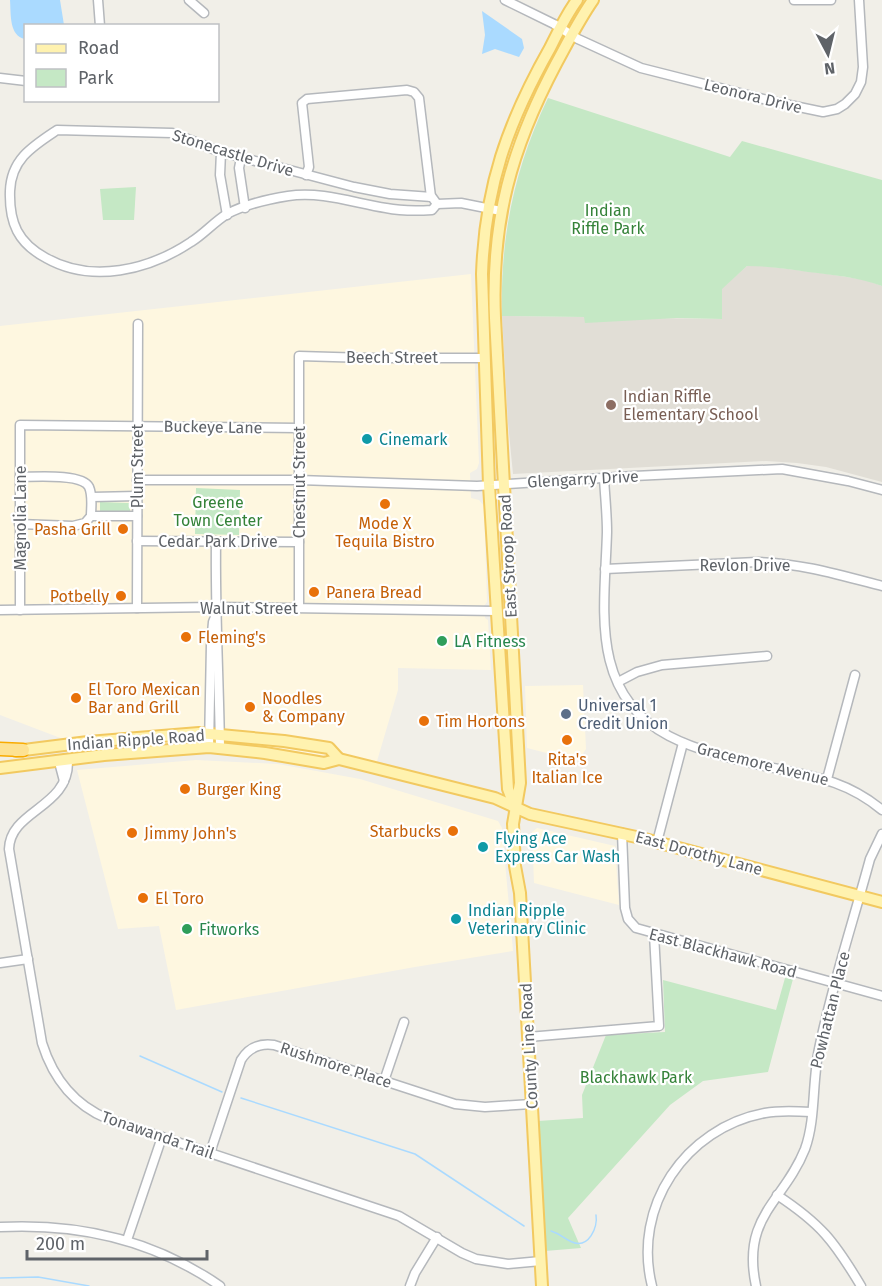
<svg xmlns="http://www.w3.org/2000/svg" width="882" height="1286" viewBox="0 0 882 1286" font-family="'Fira Sans',sans-serif">
<style>
.commercial{fill:#fef7e0}
.education{fill:#e1ded6}
.green{fill:#c5e8c5}
.water{fill:#aadaff}
.lines{fill:none;stroke-linecap:round;stroke-linejoin:round}
.stream{stroke:#aadaff;stroke-width:1.5}
.minor-casing{stroke:#b5b8bc;stroke-width:11}
.major-casing{stroke:#f2c960;stroke-width:14}
.highway-casing{stroke:#f9ab00;stroke-width:15}
.minor{stroke:#fff;stroke-width:8}
.major{stroke:#fff2af;stroke-width:10}
.highway{stroke:#fde293;stroke-width:12}
.education-dot{fill:#8d6e63;stroke:#fff;stroke-width:2}
.culture-dot{fill:#0f9aa8;stroke:#fff;stroke-width:2}
.food-dot{fill:#e8710a;stroke:#fff;stroke-width:2}
.leisure-dot{fill:#2e9e5b;stroke:#fff;stroke-width:2}
.service-dot{fill:#5c6f8a;stroke:#fff;stroke-width:2}
.labels{text-anchor:middle;dominant-baseline:central;stroke-width:4.5;stroke-linejoin:round;paint-order:stroke}
.street-label{font-size:16px;fill:#5f6368;stroke:#fff}
.park-label{font-size:16px;fill:#348238;stroke:#fff}
.education-label{font-size:16px;fill:#785e54;stroke:#fff;text-anchor:start}
.culture-label{font-size:16px;fill:#0d838f;stroke:#fff;text-anchor:start}
.food-label{font-size:16px;fill:#c56008;stroke:#fff;text-anchor:start}
.leisure-label{font-size:16px;fill:#27864d;stroke:#fff;text-anchor:start}
.service-label{font-size:16px;fill:#4e5e75;stroke:#fff;text-anchor:start}
</style>
<rect width="100%" height="100%" fill="#f1efe8"/>
<g class="commercial">
<path d="M471,274L479,463L477,469L470,473L471,498L479,500L484,506L487,602L484,606L485,618L488,620L491,670L398,668V690L375,768L339,759L301,752L236,744H196L92,750L0,715V326Z"/>
<path d="M583,685L586,749L578,761L527,748L525,686Z"/>
<path d="M196,760L278,764L360,779L498,821L502,828L513,951L415,967L176,1010L159,926L118,929L77,770Z"/>
<path d="M537,828L615,846L619,905L534,883L532,832Z"/>
</g>
<path class="education" d="M747,266H764L821,273L866,280L882,286V482L826,467L797,463L766,461L513,474L508,423L502,316L722,319L721,289Z"/>
<g class="green">
<path d="M548,98L730,157L742,141L882,180V286C858,277 833,275 808,272C788,269 768,266 747,266L722,289V319L677,318L585,323L584,317L502,316C500,238 514,169 548,98Z"/>
<path d="M136,187L134,220H103L100,189Z"/>
<path d="M196,488L240,490L239,535L195,534Z"/>
<path d="M100,502L130,503V513L100,512Z"/>
<path d="M785,978L793,979L768,1072L703,1081L670,1105L568,1218L581,1248L545,1251L538,1121L583,1118L582,1095L606,1035L665,1032L663,980L776,1010Z"/>
</g>
<g class="water">
<path d="M10,0H60L64,25L26,26L25,39C9,36 11,14 10,0Z"/>
<path d="M482,11L522,39L524,48L519,57L495,49L482,54L485,35Z"/>
</g>
<g class="lines">
<g class="stream">
<path d="M140,1056L222,1092"/>
<path d="M241,1098L415,1154L524,1226"/>
<path d="M551,1231C561,1234 564,1239 572,1242C589,1249 598,1227 596,1215"/>
<path d="M0,1278L38,1277L89,1286"/>
</g>
<defs>
<g id="minor">
<path d="M98,0L100,26"/>
<path d="M189,0L204,13"/>
<path d="M505,0L554,24L578,39L641,68L775,102L823,112L837,109L845,104L855,94L861,82L863,67L859,0"/>
<path d="M794,0H831"/>
<path d="M0,78L26,81"/>
<path d="M57,130L172,133L221,152L354,187L390,194L432,197L437,204L432,210C416,211 401,211 386,208C354,203 322,191 288,196C269,199 244,205 227,214C214,222 204,234 191,242C149,270 92,284 46,258C18,243 9,223 10,191C11,159 33,146 57,130Z"/>
<path d="M221,152L220,175L227,215"/>
<path d="M241,158L239,168L245,208"/>
<path d="M306,175L309,167L302,103L307,99L407,90L414,92L419,98L431,197"/>
<path d="M437,204L461,203L501,211"/>
<path d="M604,478C605,496 607,514 607,532C605,607 588,693 669,736C698,751 733,759 764,766C810,776 845,779 882,810"/>
<path d="M137,480H299L477,486L634,476L782,469L848,481L882,490"/>
<path d="M92,497L137,496"/>
<path d="M91,516H137"/>
<path d="M19,524L73,526L85,523L91,516C91,507 93,496 89,487C82,473 34,477 20,477"/>
<path d="M137,541L299,542"/>
<path d="M216,541C215,610 219,679 220,748"/>
<path d="M605,569L757,562C800,563 840,575 882,586"/>
<path d="M137,608L138,324"/>
<path d="M299,608V356L368,358H485"/>
<path d="M0,610L215,607L497,611"/>
<path d="M20,610V425L299,428"/>
<path d="M618,682L637,672L662,665L767,656"/>
<path d="M209,747L211,644L213,622L215,617"/>
<path d="M68,761C69,808 10,810 9,849L42,1043C53,1078 74,1105 108,1119L399,1216L462,1253L476,1259L508,1264L541,1261"/>
<path d="M59,762L64,781"/>
<path d="M827,779L855,675"/>
<path d="M622,833L625,908L628,919L636,928L882,996"/>
<path d="M657,842L683,743"/>
<path d="M0,963L28,959"/>
<path d="M528,1037L659,1026L654,934"/>
<path d="M384,1081L404,1022"/>
<path d="M210,1153L241,1060C249,1047 260,1043 274,1045L455,1104L485,1107L531,1104"/>
<path d="M777,1195C821,1224 834,1241 861,1286"/>
<path d="M0,1227C80,1223 154,1240 220,1286"/>
<path d="M127,1240L162,1137"/>
<path d="M410,1286L415,1273L437,1237"/>
<path d="M652,1286C632,1207 685,1128 765,1113C780,1110 796,1111 811,1112"/>
<path d="M756,1286C741,1216 784,1202 805,1149C816,1119 812,1081 819,1049C832,985 853,922 870,859L882,834"/>
</g>
<g id="major">
<path d="M16,751L88,742L199,733L284,741L329,748L339,759"/>
<path d="M0,768L104,755L209,747L265,753L324,763L339,759L495,798L530,814L641,838L882,902"/>
<path d="M515,807L508,789L489,485L482,274C485,187 507,124 550,48C558,32 566,15 577,0"/>
<path d="M542,1286L520,893L515,866L513,824L520,783L495,318C491,221 511,149 556,64C568,42 579,20 593,0"/>
</g>
<path id="highway" d="M0,749L23,750"/>
</defs>
<use href="#minor" class="minor-casing"/>
<use href="#major" class="major-casing"/>
<use href="#highway" class="highway-casing"/>
<use href="#minor" class="minor"/>
<use href="#major" class="major"/>
<use href="#highway" class="highway"/>
</g>
<circle class="education-dot" cx="611" cy="405" r="6"/>
<g class="culture-dot">
<circle cx="367" cy="439" r="6"/>
<circle cx="483" cy="847" r="6"/>
<circle cx="456" cy="919" r="6"/>
</g>
<g class="food-dot">
<circle cx="385" cy="504" r="6"/>
<circle cx="123" cy="529" r="6"/>
<circle cx="314" cy="592" r="6"/>
<circle cx="121" cy="596" r="6"/>
<circle cx="186" cy="637" r="6"/>
<circle cx="76" cy="698" r="6"/>
<circle cx="250" cy="707" r="6"/>
<circle cx="424" cy="721" r="6"/>
<circle cx="567" cy="740" r="6"/>
<circle cx="185" cy="789" r="6"/>
<circle cx="453" cy="831" r="6"/>
<circle cx="132" cy="833" r="6"/>
<circle cx="143" cy="898" r="6"/>
</g>
<g class="leisure-dot">
<circle cx="442" cy="641" r="6"/>
<circle cx="187" cy="929" r="6"/>
</g>
<circle class="service-dot" cx="566" cy="714" r="6"/>
<g class="labels">
<g class="street-label">
<text transform="translate(753 96) rotate(14)">Leonora Drive</text>
<text transform="translate(233 153) rotate(17)">Stonecastle Drive</text>
<text x="392" y="357">Beech Street</text>
<text transform="translate(213 427) rotate(1)">Buckeye Lane</text>
<text transform="translate(137 466) rotate(-90)">Plum Street</text>
<text transform="translate(583 479) rotate(-3)">Glengarry Drive</text>
<text transform="translate(299 482) rotate(-90)">Chestnut Street</text>
<text transform="translate(20 518) rotate(-90)">Magnolia Lane</text>
<text x="218" y="541">Cedar Park Drive</text>
<text transform="translate(508 556) rotate(-93)">East Stroop Road</text>
<text x="745" y="565">Revlon Drive</text>
<text x="249" y="608">Walnut Street</text>
<text transform="translate(136 740) rotate(-4)">Indian Ripple Road</text>
<text transform="translate(763 764) rotate(14)">Gracemore Avenue</text>
<text transform="translate(699 853) rotate(15)">East Dorothy Lane</text>
<text transform="translate(723 953) rotate(15)">East Blackhawk Road</text>
<text transform="translate(830 1010) rotate(-76)">Powhattan Place</text>
<text transform="translate(529 1046) rotate(-93)">County Line Road</text>
<text transform="translate(336 1065) rotate(18)">Rushmore Place</text>
<text transform="translate(158 1135) rotate(19)">Tonawanda Trail</text>
</g>
<g class="park-label">
<text x="608" y="210">Indian<tspan x="608" dy="18">Riffle Park</tspan></text>
<text x="218" y="502">Greene<tspan x="218" dy="18">Town Center</tspan></text>
<text x="636" y="1077">Blackhawk Park</text>
</g>
<g class="education-label">
<text x="623" y="396">Indian Riffle<tspan x="623" dy="18">Elementary School</tspan></text>
</g>
<g class="culture-label">
<text x="379" y="439">Cinemark</text>
<text x="495" y="838">Flying Ace<tspan x="495" dy="18">Express Car Wash</tspan></text>
<text x="468" y="910">Indian Ripple<tspan x="468" dy="18">Veterinary Clinic</tspan></text>
</g>
<g class="food-label">
<text x="385" y="523" text-anchor="middle">Mode X<tspan x="385" dy="18">Tequila Bistro</tspan></text>
<text x="111" y="529" text-anchor="end">Pasha Grill</text>
<text x="326" y="592">Panera Bread</text>
<text x="109" y="596" text-anchor="end">Potbelly</text>
<text x="198" y="637">Fleming's</text>
<text x="88" y="689">El Toro Mexican<tspan x="88" dy="18">Bar and Grill</tspan></text>
<text x="262" y="698">Noodles<tspan x="262" dy="18">&amp; Company</tspan></text>
<text x="436" y="721">Tim Hortons</text>
<text x="567" y="759" text-anchor="middle">Rita's<tspan x="567" dy="18">Italian Ice</tspan></text>
<text x="197" y="789">Burger King</text>
<text x="441" y="831" text-anchor="end">Starbucks</text>
<text x="144" y="833">Jimmy John's</text>
<text x="155" y="898">El Toro</text>
</g>
<g class="leisure-label">
<text x="454" y="641">LA Fitness</text>
<text x="199" y="929">Fitworks</text>
</g>
<g class="service-label">
<text x="578" y="705">Universal 1<tspan x="578" dy="18">Credit Union</tspan></text>
</g>
</g>
<rect x="24" y="24" width="195" height="78" fill="#ffffff" stroke="#bfc1c3" stroke-width="1.5"/>
<rect x="36" y="44" width="30" height="9" fill="#fff2af" stroke="#bfc1c3" stroke-width="1.5"/>
<text x="78" y="54" font-size="18" fill="#5f6368">Road</text>
<rect x="36" y="69" width="30" height="18" fill="#c5e8c5" stroke="#bfc1c3" stroke-width="1.5"/>
<text x="78" y="84" font-size="18" fill="#5f6368">Park</text>
<g transform="translate(828 54) rotate(173)" stroke="#ffffff" stroke-width="4.5" paint-order="stroke">
<path d="M0-4.5L10 22L0 15L-10 22Z" fill="#5f6368"/>
<text y="-9" font-size="16" font-weight="bold" text-anchor="middle" fill="#5f6368">N</text>
</g>
<path d="M27 1250v9h180v-9" fill="none" stroke="#5f6368" stroke-width="3"/>
<text x="36" y="1250" font-size="18" fill="#5f6368" stroke="#ffffff" stroke-width="4.5" paint-order="stroke">200 m</text>
</svg>
